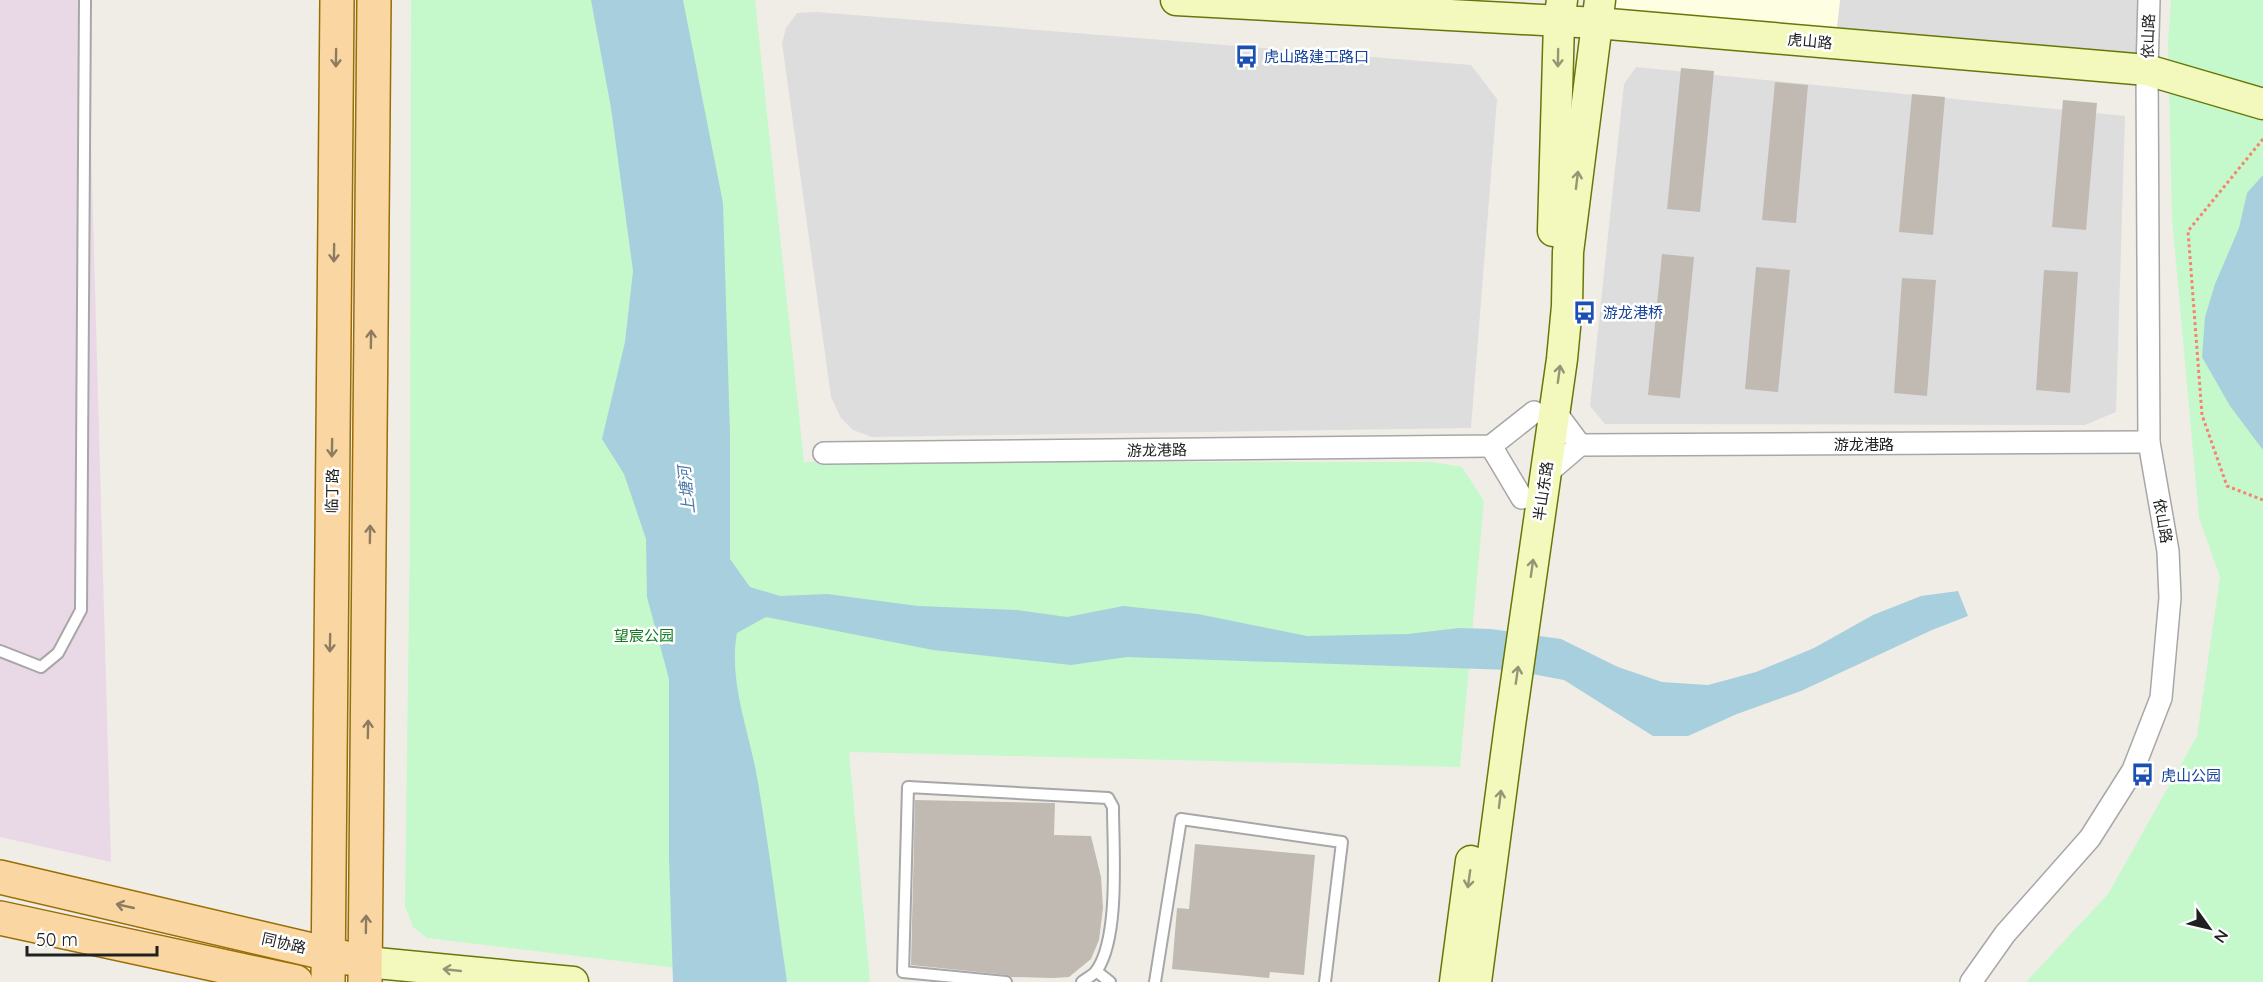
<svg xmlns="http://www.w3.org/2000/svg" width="2263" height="982" viewBox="0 0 2263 982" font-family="Quicksand,'Noto Sans SC',sans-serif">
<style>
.residential{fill:#dedddd}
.industrial{fill:#e9d9e6}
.education{fill:#fdfee2}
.park{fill:#c5f9cb}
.water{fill:#a8cfdd}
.building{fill:#c1bab3}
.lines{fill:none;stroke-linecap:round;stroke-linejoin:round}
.lane-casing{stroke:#a7a7a7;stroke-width:14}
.street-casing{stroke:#a7a7a7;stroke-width:24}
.secondary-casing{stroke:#677707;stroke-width:33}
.primary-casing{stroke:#996d03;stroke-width:36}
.path{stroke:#f78371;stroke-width:3;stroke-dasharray:3 3;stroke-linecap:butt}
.lane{stroke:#fff;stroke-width:10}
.street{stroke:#fff;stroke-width:21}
.secondary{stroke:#f3f9bd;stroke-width:30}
.primary{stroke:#fad7a2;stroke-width:33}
.oneway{stroke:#8d7c61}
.oneway2{stroke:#949776}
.labels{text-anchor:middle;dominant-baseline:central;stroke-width:5;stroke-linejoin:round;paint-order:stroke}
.street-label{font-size:15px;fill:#202020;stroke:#fff}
.transit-label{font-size:15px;fill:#164399;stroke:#fff;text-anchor:start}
.park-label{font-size:15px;fill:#0e7e1b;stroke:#fff}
.water-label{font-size:16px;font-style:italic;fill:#4a76a7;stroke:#fff}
</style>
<rect width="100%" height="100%" fill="#f0ede7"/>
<g class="residential">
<path d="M1840,0H2149L2147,70L1835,43Z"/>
<path d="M817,12L1471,65L1497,99L1471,428L872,437L853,430L841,418L831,397L782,43L786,28L797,13Z"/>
<path d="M1636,67L2125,116L2116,412L2085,425L1605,424L1590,406L1624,84Z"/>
</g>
<path class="industrial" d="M0,0H87L111,862L0,837Z"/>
<path class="education" d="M1600,0H1840L1835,43L1597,23Z"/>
<g class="park">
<path d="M411,0H755L804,462H1432L1462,467L1484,501L1460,767L849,752L870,982H794L427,938L413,927L405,906L410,525Z"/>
<path d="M2171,0H2263V982H2026L2108,894L2197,736L2220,577L2199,518L2172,218L2168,43Z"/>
</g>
<g class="water">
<path d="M591,0H683L723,203L730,434V559L750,587L780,596L827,594L918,606L1017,610L1067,617L1123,606L1198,614L1307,636L1408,634L1459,628L1491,629L1561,639L1618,667L1662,682L1708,685L1756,672L1814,648L1873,615L1921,596L1958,591L1968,616L1932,630L1801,691L1737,714L1688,736H1653L1564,680L1510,670L1127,657L1071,665L933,650L766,617L737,633C728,680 749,731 757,777C769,845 777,914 787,982H673L669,859V679L647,597L646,539L624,474L602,439L625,342L633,271L611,108Z"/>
<path d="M2263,175V450L2230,406L2202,357L2205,317L2215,284L2239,228L2247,193Z"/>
</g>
<g class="building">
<path d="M1681,68L1714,71L1700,212L1667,209Z"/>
<path d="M1775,82L1808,85L1796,223L1762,220Z"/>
<path d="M1912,94L1945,97L1933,235L1899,232Z"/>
<path d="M2063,100L2097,103L2086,230L2052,227Z"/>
<path d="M1662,254L1694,257L1680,398L1648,395Z"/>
<path d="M1756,267L1790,270L1778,392L1745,389Z"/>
<path d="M2044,270L2078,272L2070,393L2036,390Z"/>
<path d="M1902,278L1936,280L1927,396L1894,393Z"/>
<path d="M915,800L1055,803L1054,835L1091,836L1101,877L1103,908L1099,940L1091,959L1069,977L1053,978L1011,977L1007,975L911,965Z"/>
<path d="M1195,844L1315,855L1304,975L1270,972L1269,978L1172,969L1177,908L1189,909Z"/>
</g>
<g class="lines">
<defs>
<g id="lane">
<path d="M0,651L41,667L58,653L81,610L85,0"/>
<path d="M1096,971L1110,982"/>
<path d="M1006,982L903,972L908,787L1108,798L1113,807C1113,849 1120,936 1097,970C1094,975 1087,978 1082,982"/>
<path d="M1155,982L1181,819L1342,842L1325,982"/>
</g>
<g id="street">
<path d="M1554,410L1580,445"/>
<path d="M1491,446L1522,498"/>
<path d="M824,453L1491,446L1534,412"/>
<path d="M1545,475L1580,445L2149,442"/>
<path d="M1971,982L2005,934L2090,838L2133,770L2161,698L2170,598L2168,551L2149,442L2147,70L2149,0"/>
</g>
<g id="secondary">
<path d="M1176,0L1597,23L2147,70L2263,104"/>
<path d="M1553,231L1559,22L1562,0"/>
<path d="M366,962L573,982"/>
<path d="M1455,982L1471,861"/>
<path d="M1476,982L1510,725L1562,359L1567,306L1568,252L1600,0"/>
</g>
<g id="primary">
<path d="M0,877L346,958"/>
<path d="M0,918L296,982"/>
<path d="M328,982L337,0"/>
<path d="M365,982L374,0"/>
</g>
</defs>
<use href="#lane" class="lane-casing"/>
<use href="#street" class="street-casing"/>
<use href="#secondary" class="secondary-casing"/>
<use href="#primary" class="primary-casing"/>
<path class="path" d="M2263,139L2188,231L2202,415L2227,486L2263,500"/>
<use href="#lane" class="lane"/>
<use href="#street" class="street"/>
<use href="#secondary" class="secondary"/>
<use href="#primary" class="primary"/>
</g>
<defs><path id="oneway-shaft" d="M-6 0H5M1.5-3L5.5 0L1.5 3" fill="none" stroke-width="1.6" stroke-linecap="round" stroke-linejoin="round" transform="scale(1.5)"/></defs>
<g class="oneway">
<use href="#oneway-shaft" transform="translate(336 58) rotate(91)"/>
<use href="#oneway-shaft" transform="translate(334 253) rotate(91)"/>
<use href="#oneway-shaft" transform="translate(371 339) rotate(-89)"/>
<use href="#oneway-shaft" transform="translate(332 448) rotate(91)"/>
<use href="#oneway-shaft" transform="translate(370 534) rotate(-89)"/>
<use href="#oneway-shaft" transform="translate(330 643) rotate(91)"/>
<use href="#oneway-shaft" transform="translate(368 729) rotate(-89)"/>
<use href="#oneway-shaft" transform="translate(125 906) rotate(-167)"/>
<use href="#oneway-shaft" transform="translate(366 924) rotate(-89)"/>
</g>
<g class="oneway2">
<use href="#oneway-shaft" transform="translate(1558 58) rotate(91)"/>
<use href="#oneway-shaft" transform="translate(1577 180) rotate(-83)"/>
<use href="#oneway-shaft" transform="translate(1559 374) rotate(-82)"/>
<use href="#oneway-shaft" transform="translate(1532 568) rotate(-82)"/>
<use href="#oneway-shaft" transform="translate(1517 675) rotate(-82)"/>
<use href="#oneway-shaft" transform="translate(1500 799) rotate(-83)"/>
<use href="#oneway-shaft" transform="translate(1469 879) rotate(98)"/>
<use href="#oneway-shaft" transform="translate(452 970) rotate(-174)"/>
</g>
<defs>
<symbol id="bus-bare" viewBox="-9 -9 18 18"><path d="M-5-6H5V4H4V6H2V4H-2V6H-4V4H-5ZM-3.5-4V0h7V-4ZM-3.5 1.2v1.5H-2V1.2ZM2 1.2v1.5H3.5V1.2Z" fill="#1a4fb4" stroke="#fff" stroke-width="2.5" paint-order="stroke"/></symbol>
</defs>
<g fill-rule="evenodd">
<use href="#bus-bare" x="1230" y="40" width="33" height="33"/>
<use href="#bus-bare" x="1568" y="296" width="33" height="33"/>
<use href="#bus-bare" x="2126" y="758" width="33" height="33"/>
</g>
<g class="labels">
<g class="street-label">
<text transform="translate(2148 36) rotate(-88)">依山路</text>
<text transform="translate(1810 41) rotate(5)">虎山路</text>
<text x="1864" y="444">游龙港路</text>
<text transform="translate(1157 450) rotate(-1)">游龙港路</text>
<text transform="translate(332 491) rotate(-89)">临丁路</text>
<text transform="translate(1543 491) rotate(-82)">半山东路</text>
<text transform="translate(2163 521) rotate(80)">依山路</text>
<text transform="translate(284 943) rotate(13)">同协路</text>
</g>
<g class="transit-label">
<text x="1264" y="56">虎山路建工路口</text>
<text x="1603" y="312">游龙港桥</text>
<text x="2161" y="775">虎山公园</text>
</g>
<g class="park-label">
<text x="644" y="635">望宸公园</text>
</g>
<g class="water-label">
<text transform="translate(686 490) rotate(-96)">上塘河</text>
</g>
</g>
<g transform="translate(2209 928) rotate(124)" stroke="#ffffff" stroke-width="4.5" paint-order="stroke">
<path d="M0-4.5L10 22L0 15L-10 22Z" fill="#202020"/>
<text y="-9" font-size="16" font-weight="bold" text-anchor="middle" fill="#202020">N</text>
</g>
<path d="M27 946v9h130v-9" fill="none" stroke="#202020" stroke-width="3"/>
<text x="36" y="946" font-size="18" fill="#202020" stroke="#ffffff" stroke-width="4.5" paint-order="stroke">50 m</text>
</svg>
